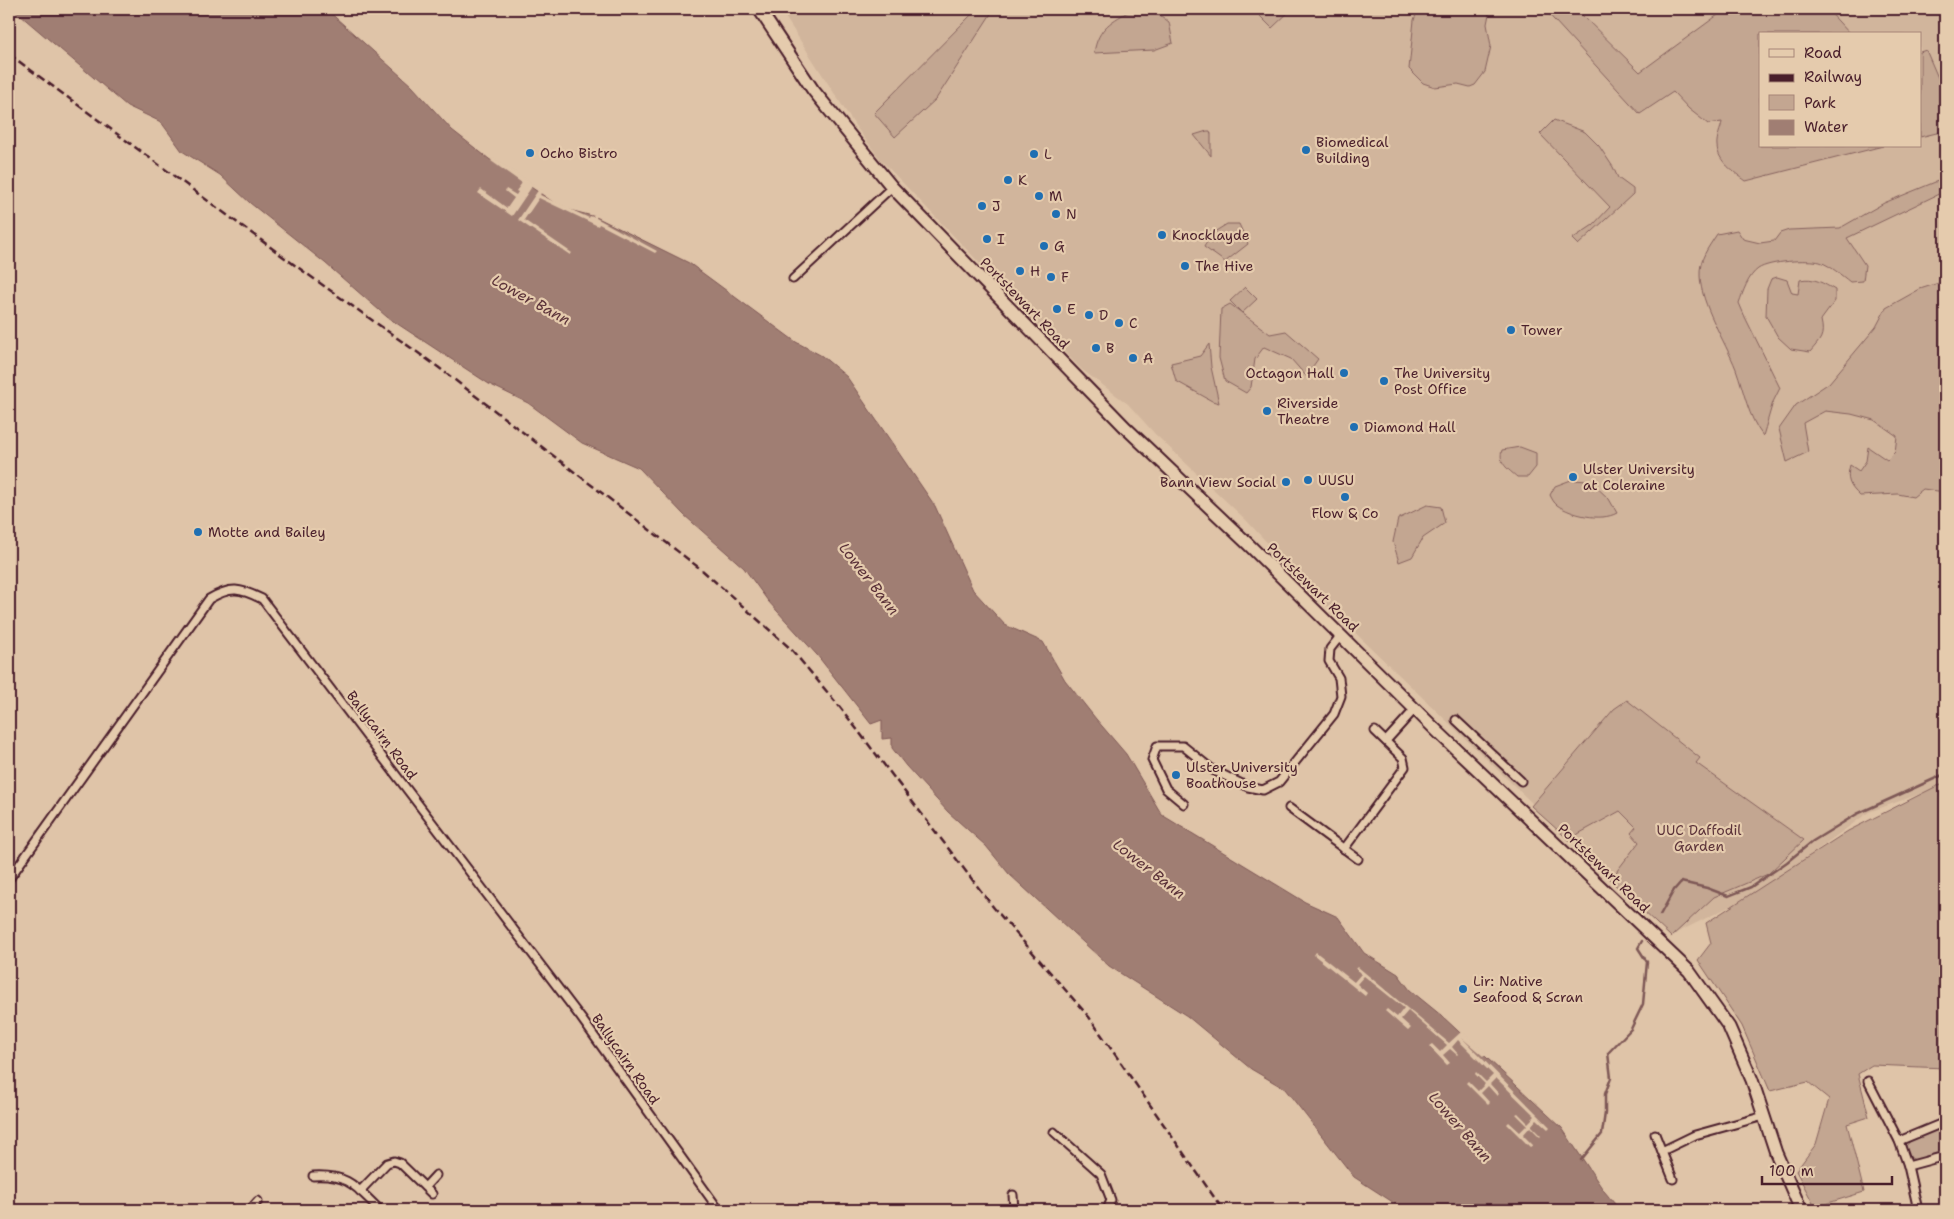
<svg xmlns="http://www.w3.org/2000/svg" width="1954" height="1219" viewBox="0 0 1954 1219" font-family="'Shantell Sans',sans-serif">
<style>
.built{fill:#d1b59c;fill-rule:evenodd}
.green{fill:#c3a691;stroke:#86625e}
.water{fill:#a07e73;stroke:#7e5856}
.pier{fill:#dfc4a8}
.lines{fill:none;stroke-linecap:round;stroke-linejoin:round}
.stream{stroke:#7e5856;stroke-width:2.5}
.street-casing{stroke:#4a1f2b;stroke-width:11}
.primary-casing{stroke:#4a1f2b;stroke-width:15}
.street{stroke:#e5cbad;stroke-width:7}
.primary{stroke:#e5cbad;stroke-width:11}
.rail{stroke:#4a1f2b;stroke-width:2.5;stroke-dasharray:8 4;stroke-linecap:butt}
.poi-dot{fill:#1f6fb2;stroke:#e5cbad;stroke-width:2}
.labels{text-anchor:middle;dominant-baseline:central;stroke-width:4.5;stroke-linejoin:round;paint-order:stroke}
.poi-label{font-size:14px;fill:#4a1f2b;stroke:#e5cbad;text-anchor:start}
.street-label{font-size:14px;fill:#4a1f2b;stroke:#e5cbad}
.park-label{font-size:14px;fill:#5c333a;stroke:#e5cbad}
.water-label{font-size:15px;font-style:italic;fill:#5b3239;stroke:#e5cbad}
</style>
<rect width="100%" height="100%" fill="#dfc4a8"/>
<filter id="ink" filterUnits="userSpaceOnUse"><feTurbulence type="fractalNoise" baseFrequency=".02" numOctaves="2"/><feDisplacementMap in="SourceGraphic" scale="10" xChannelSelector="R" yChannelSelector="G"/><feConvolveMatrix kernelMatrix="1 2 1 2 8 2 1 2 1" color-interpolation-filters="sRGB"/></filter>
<g filter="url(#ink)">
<path class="built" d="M780,9H1945V785L1869,812L1759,892L1670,936L1315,594L1246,520L1155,434L1128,404L1081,369L881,160L856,127ZM1760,34H1920V146H1760Z"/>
<g class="green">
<path d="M977,9H994L936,99L895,137L874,113Z"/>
<path d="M1133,9H1152L1169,22L1173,43L1154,50L1094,53C1098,27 1112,21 1133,9Z"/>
<path d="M1253,9H1292L1272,28Z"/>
<path d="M1418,9H1490L1487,24L1491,46L1485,72L1475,85L1470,87L1458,84L1435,87L1423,83L1409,69L1414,20Z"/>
<path d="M1544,9H1576L1640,72L1726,9H1827L1850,34H1760V146H1883L1746,181C1734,172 1718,162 1717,146C1716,138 1721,129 1722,122L1708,124L1689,109L1673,92L1640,114Z"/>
<path d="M1926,50L1942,87L1945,102V131L1920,137V52Z"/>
<path d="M1554,120L1585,132L1599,146L1613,167L1618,178L1633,189V194L1578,245L1572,239L1593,225L1610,207L1540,134Z"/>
<path d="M1207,131H1210L1211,134V156L1194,135Z"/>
<path d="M1945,178V191L1847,238L1865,265L1863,281L1850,282C1841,275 1831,266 1820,262C1807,259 1770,261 1758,269C1748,276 1743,292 1739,303L1745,317L1780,388L1773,402L1763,436C1748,417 1744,391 1736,369C1725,341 1701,305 1700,276C1699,259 1708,248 1717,234L1737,230L1743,239L1760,243L1774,241L1780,233L1789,230L1840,228L1884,203Z"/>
<path d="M1227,224H1239L1248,244L1225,262L1204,247L1211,234Z"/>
<path d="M1777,277L1787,280L1792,293L1798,294L1800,280C1814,277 1823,283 1835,290V301L1821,320C1825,337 1820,340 1810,352L1791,349L1778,337L1766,316L1767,289L1771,279Z"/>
<path d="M1945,281V492L1923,489L1913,497L1898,494L1860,496C1849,486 1846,479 1850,465L1859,471L1866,461L1868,447L1887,460L1895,452L1897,436L1874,420L1851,414L1825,411L1803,423L1808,452L1787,462L1779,429L1796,405L1829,383L1876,327L1886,308L1920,289Z"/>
<path d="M1245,287L1257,299L1242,313L1230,301Z"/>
<path d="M1230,304L1270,334L1286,331L1318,359L1306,376L1291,359L1264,347L1255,359L1251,387L1246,393L1225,381L1219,358L1221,309Z"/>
<path d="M1209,344L1211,367L1219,403L1212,401L1176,381L1171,363L1200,356Z"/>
<path d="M1520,447L1536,453V467L1528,477H1517C1508,469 1498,463 1502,450Z"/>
<path d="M1571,480L1590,481L1609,499L1617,513C1601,522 1571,515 1557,505C1554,503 1552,499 1550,495L1555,486Z"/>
<path d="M1427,505L1441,507L1445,523L1423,538L1412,557L1399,562L1393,542L1398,519Z"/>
<path d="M1627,700L1700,758L1696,763L1804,840L1768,874L1714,897L1671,937L1610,880L1639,842L1631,833L1636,827L1620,811L1578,834L1571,842L1531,806L1614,709Z"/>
<path d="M1945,782V1068L1872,1065L1858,1074L1869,1117L1847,1124L1864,1192L1815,1207L1796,1171L1816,1144L1829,1099L1808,1082L1770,1091L1742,1026L1698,960L1711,943L1706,923L1848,831Z"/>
<path d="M1945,1128V1150L1915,1160L1906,1155L1905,1147L1914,1137Z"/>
</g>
<path class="water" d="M13,9H326L412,86L452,130L489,159L562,208L596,217L689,263L796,342L822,356L847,377L935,506L973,590L1005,625L1043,642L1065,680L1096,719L1126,754L1162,815L1305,902L1338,917L1364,953L1398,974L1410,990L1442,1016L1562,1128L1604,1191L1620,1210H1405L1354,1177L1285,1089L1251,1069L1187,1016L1109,966L1009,874L986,846L948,812L906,766L892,748V738L882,739V720L871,724L817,655L768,601L744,568L684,515L639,468L582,443L528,403L489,384L387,317L325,263L250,203L220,175L182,151L161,122L127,106Z"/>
<g class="pier">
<path d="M493,159L533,185L512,216L478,193L481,189L507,208L514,198L505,191L506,189L516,195L518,192L516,191L522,183L491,161Z"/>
<path d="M539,189L542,191L540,195L589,218L590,216L593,217L595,214L597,215L596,218L657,251L655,253L599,224L598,226L539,198L524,220L572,253L570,255L518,220Z"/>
<path d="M1316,952L1354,982L1361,974L1356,969L1358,967L1449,1043L1461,1032L1486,1053L1483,1056L1462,1038L1550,1127L1548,1129L1537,1119L1531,1126L1541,1136L1540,1137L1530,1127L1523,1135L1533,1145L1530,1147L1507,1124L1509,1122L1520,1132L1527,1125L1516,1114L1518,1113L1528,1123L1535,1116L1496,1078L1490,1084L1499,1094L1497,1096L1488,1086L1481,1093L1490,1103L1488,1105L1466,1083L1468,1081L1478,1091L1485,1084L1475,1074L1476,1072L1486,1082L1493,1075L1458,1040L1452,1047L1458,1054L1457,1055L1450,1049L1443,1055L1450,1063L1447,1065L1429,1046L1432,1044L1440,1052L1447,1045L1408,1011L1401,1019L1411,1028L1408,1031L1385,1011L1387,1009L1397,1017L1404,1008L1364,976L1357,984L1367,993L1365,996L1314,955Z"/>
</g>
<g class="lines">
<g class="stream">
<path d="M1660,915L1674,890L1681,882L1707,888L1728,896L1751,887L1787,862L1813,841L1857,814L1945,774"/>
<path d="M1581,1160L1602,1134L1605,1113V1094L1611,1078L1608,1053L1631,1029L1643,1004L1647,962L1638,948L1642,941"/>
</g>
<defs>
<g id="street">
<path d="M793,279L892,187"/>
<path d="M1456,720L1521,781"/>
<path d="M1386,741L1415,709"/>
<path d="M1184,804L1166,789L1152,760L1157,746H1183L1213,770L1248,787L1263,790L1279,782L1334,714L1341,696L1339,678L1329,661L1330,649L1341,635"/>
<path d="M1289,808L1358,859"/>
<path d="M1344,849L1405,767L1403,758L1375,731"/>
<path d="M9,879L209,599C231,586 240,588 262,599L581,1018L719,1210"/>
<path d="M1868,1081L1899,1141L1908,1166L1918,1210"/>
<path d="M1054,1132L1101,1174L1111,1200L1107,1210"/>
<path d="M1655,1134L1673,1179"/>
<path d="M1899,1141L1945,1122"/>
<path d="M1662,1151L1695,1135L1764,1116"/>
<path d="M1908,1166L1945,1156"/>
<path d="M313,1176C349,1174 356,1187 380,1210"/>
<path d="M425,1187L436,1175"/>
<path d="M360,1191L387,1163L394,1161L400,1163L432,1194"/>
<path d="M1013,1195L1014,1210"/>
<path d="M250,1210L258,1201"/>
</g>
<path id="primary" d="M759,9L813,90L892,187L1126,428L1247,543L1438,732L1689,971L1729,1027L1752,1080L1776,1153L1801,1210"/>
</defs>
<use href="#street" class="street-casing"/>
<use href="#primary" class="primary-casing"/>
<use href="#street" class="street"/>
<use href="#primary" class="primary"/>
<path class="rail" d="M9,54L296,266L438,367L702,570L791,649L839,706L994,908L1089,1017L1223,1210"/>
</g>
</g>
<g class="poi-dot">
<circle cx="1306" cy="150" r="5"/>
<circle cx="530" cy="153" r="5"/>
<circle cx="1034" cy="154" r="5"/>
<circle cx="1008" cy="180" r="5"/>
<circle cx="1039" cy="196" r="5"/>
<circle cx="982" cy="206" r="5"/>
<circle cx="1056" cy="214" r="5"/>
<circle cx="1162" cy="235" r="5"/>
<circle cx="987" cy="239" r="5"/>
<circle cx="1044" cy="246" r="5"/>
<circle cx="1185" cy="266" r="5"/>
<circle cx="1020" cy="271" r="5"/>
<circle cx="1051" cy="277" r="5"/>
<circle cx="1057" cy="309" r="5"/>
<circle cx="1089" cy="315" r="5"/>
<circle cx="1119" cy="323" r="5"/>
<circle cx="1511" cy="330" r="5"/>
<circle cx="1096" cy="348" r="5"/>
<circle cx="1133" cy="358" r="5"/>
<circle cx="1344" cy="373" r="5"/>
<circle cx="1384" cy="381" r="5"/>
<circle cx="1267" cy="411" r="5"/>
<circle cx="1354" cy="427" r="5"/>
<circle cx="1573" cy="477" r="5"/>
<circle cx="1308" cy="480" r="5"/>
<circle cx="1286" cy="482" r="5"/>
<circle cx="1345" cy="497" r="5"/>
<circle cx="198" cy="532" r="5"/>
<circle cx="1176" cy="775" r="5"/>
<circle cx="1463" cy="989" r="5"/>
</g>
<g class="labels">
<g class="poi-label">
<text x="1316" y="142">Biomedical<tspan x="1316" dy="16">Building</tspan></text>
<text x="540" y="153">Ocho Bistro</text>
<text x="1044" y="154">L</text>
<text x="1018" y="180">K</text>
<text x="1049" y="196">M</text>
<text x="992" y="206">J</text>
<text x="1066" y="214">N</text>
<text x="1172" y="235">Knocklayde</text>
<text x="997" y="239">I</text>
<text x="1054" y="246">G</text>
<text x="1195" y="266">The Hive</text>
<text x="1030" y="271">H</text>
<text x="1061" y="277">F</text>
<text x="1067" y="309">E</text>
<text x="1099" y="315">D</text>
<text x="1129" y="323">C</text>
<text x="1521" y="330">Tower</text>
<text x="1106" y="348">B</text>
<text x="1143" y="358">A</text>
<text x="1334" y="373" text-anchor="end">Octagon Hall</text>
<text x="1394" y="373">The University<tspan x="1394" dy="16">Post Office</tspan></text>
<text x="1277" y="403">Riverside<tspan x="1277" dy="16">Theatre</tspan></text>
<text x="1364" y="427">Diamond Hall</text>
<text x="1583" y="469">Ulster University<tspan x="1583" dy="16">at Coleraine</tspan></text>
<text x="1318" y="480">UUSU</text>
<text x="1276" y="482" text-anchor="end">Bann View Social</text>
<text x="1345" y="513" text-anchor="middle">Flow &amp; Co</text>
<text x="208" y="532">Motte and Bailey</text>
<text x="1186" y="767">Ulster University<tspan x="1186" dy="16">Boathouse</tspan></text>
<text x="1473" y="981">Lir: Native<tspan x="1473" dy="16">Seafood &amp; Scran</tspan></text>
</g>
<g class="street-label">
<text transform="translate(1025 303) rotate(46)">Portstewart Road</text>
<text transform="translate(1313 587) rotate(44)">Portstewart Road</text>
<text transform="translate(382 735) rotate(53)">Ballycairn Road</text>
<text transform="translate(1604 868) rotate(44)">Portstewart Road</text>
<text transform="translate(626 1059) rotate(55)">Ballycairn Road</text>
</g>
<g class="park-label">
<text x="1699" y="830">UUC Daffodil<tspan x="1699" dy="16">Garden</tspan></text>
</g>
<g class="water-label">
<text transform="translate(531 300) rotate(29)">Lower Bann</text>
<text transform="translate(869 579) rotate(52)">Lower Bann</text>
<text transform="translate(1149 869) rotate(38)">Lower Bann</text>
<text transform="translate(1460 1127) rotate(49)">Lower Bann</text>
</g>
</g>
<rect width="1954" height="1219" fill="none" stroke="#e5cbad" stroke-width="30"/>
<rect x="15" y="15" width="1924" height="1189" fill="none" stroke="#4a1f2b" stroke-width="2" filter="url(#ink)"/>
<rect x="1759" y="32" width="162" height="115" fill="#e5cbad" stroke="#a78679"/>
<rect x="1769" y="49" width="25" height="8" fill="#e5cbad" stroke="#a78679"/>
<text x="1804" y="58" font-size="15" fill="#4a1f2b">Road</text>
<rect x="1769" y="74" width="25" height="8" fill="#4a1f2b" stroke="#a78679"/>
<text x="1804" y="82" font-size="15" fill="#4a1f2b">Railway</text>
<rect x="1769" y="95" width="25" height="15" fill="#c3a691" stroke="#a78679"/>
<text x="1804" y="108" font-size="15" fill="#4a1f2b">Park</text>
<rect x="1769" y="120" width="25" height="15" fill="#a07e73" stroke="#a78679"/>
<text x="1804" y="132" font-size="15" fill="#4a1f2b">Water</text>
<path d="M1762 1176v8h130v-8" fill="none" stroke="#4a1f2b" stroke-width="2.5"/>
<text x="1769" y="1176" font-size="15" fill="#4a1f2b" stroke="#e5cbad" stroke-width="4" paint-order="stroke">100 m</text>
</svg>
